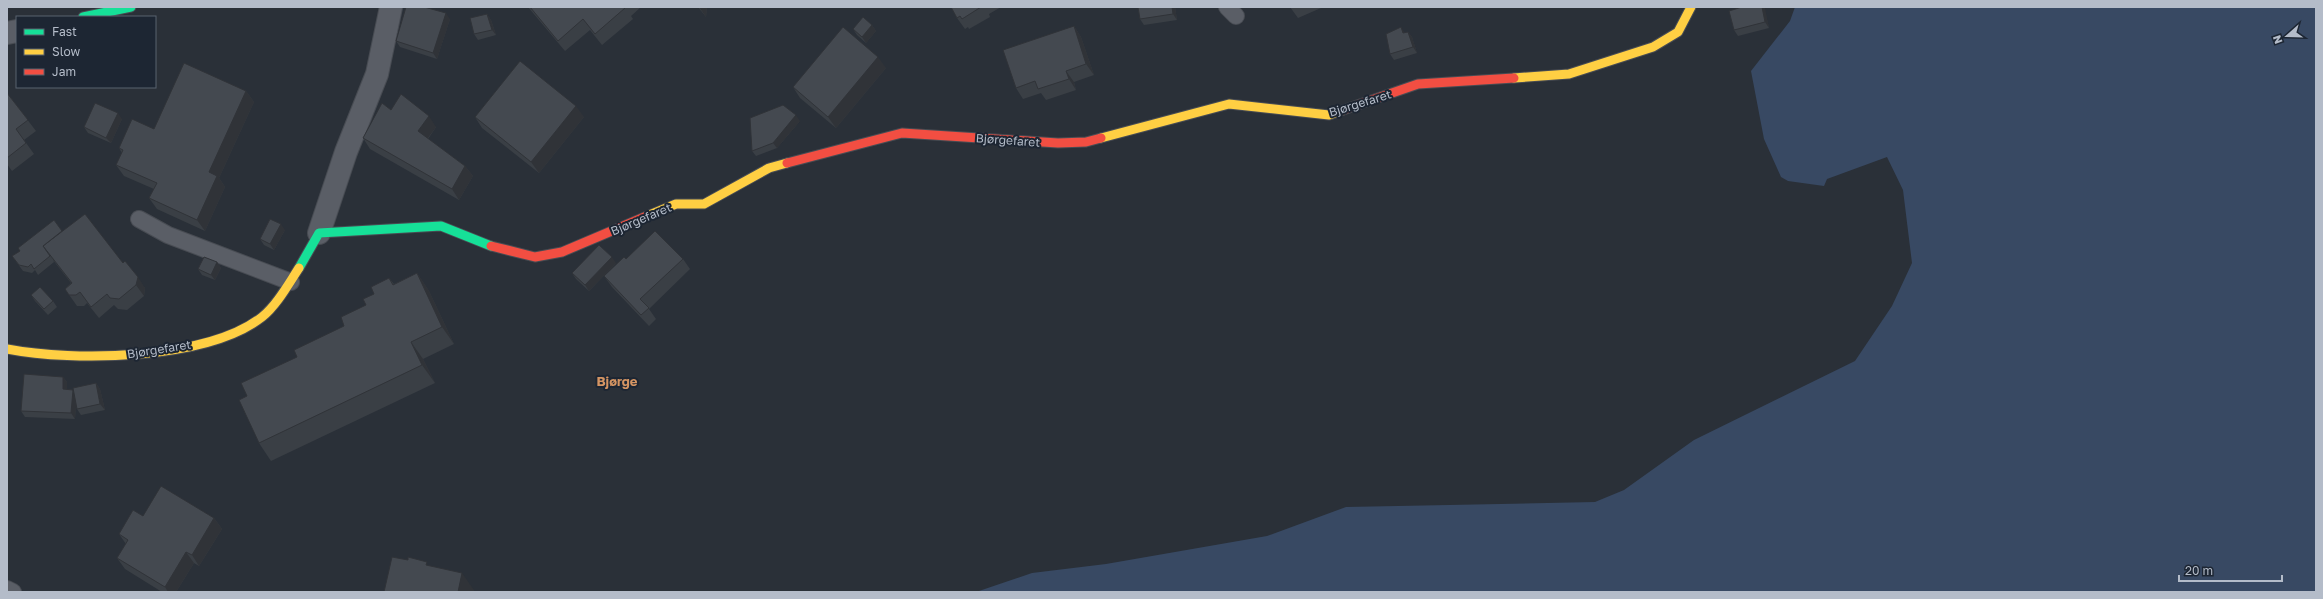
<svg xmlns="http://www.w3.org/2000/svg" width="2323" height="599" viewBox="0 0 2323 599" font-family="'Golos Text',sans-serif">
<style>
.water{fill:#384963}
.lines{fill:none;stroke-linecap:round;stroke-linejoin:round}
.lane-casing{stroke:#484c53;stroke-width:18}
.street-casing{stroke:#484c53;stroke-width:24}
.fast-casing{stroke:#484c53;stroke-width:11}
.slow-casing{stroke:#484c53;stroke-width:11}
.jam-casing{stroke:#484c53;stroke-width:11}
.lane{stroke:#5a5e66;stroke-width:16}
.street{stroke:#5a5e66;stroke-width:22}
.fast{stroke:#16e098;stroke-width:9}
.slow{stroke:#ffcf43;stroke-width:9}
.jam{stroke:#f24e42;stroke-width:9}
.wall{fill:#3a3f45}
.shaded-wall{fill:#303338}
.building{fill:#444950;stroke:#303338}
.labels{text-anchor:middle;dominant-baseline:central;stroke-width:4;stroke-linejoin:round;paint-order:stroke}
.street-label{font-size:12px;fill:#b4bcc9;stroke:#1d2633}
.neighbourhood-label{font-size:13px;font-weight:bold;fill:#d59563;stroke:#1d2633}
</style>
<rect width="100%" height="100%" fill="#2a3038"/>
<path class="water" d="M1795,7H2316V592H976L1032,573L1106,564L1267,536L1346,507L1595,502L1624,490L1694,440L1855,361L1892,306L1912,263L1903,190L1887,157L1827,179L1824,186L1788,181L1781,177L1764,139L1751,71L1790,21Z"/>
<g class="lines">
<defs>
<g id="lane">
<path d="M1227,7L1236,16"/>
<path d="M139,219L168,235L291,282"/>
<path d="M7,589L13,592"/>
</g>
<g id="street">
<path d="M7,33L17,31"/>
<path d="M319,233L346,152L377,74L391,7"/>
</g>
<g id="fast">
<path d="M83,17L131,7"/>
<path d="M299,268L319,233L441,226L491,246"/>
</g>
<g id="slow">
<path d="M1514,78L1569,74L1653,47L1678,32L1691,7"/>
<path d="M1101,138L1229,104L1329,115L1343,110"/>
<path d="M647,216L676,204H704L769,168L787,163"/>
<path d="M7,349C74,362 207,360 262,317C277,305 289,283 299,268"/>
</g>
<g id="jam">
<path d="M1343,110L1418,84L1514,78"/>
<path d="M787,163L902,133L1058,143L1086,142L1101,138"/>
<path d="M491,246L535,257L562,252L647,216"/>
</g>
</defs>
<use href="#lane" class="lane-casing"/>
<use href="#street" class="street-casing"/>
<use href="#fast" class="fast-casing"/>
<use href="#slow" class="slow-casing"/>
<use href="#jam" class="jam-casing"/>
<use href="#lane" class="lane"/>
<use href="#street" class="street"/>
<use href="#fast" class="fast"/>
<use href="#slow" class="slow"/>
<use href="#jam" class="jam"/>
</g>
<g class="wall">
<path d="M528,7H641L631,16L633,19L602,45L590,30L565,51Z"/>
<path d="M698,7H707L706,17Z"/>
<path d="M951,7H1001L989,14L990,17L969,29L968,27L965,29L957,18Z"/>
<path d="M1134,7H1175L1177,20L1144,25L1140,19L1138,8H1135Z"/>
<path d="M1290,7H1321V8L1298,18Z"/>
<path d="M1742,7H1764L1769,28L1738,36L1734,30Z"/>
<path d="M487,14L491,20L496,35L478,40L474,34Z"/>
<path d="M450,19L437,59L400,47L396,41Z"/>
<path d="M872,25L876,31L866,43L857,35L853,29Z"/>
<path d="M1074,26L1081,37L1094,75L1074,82L1076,90L1046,100L1041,93L1023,99L1016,88Z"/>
<path d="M1405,32H1408L1412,37L1417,53L1394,60L1390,54Z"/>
<path d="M886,68L836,128L800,98L793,87Z"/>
<path d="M246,91L254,102L219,178L225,187L205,231L157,209L149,198L154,189L124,176L116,165L122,153L119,148L154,129Z"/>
<path d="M7,93L36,131L24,140L34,154L12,171L7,164Z"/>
<path d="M391,110L436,127L428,139L465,166L473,176L459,200L370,149L363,138Z"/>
<path d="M475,117H584L539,173L482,128Z"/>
<path d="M122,119L111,143L88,133L84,127Z"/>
<path d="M800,121L777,148L756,156L752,151Z"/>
<path d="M285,230L274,250L264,245L260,239Z"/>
<path d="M62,231L123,263L145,288L144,296L127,310L118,309L114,305L99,318L87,303L84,306H77L65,289L71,283L53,260L54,262L38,275L35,270L32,273L23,271L12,256Z"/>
<path d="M626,259H683L690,269L649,309L656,319L649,326L612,287L604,276Z"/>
<path d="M217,262L221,268L215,280L202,275L198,269Z"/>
<path d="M616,263L589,291L576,279L572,273Z"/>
<path d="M417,273L429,291L454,344L423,359L435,383L271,461L259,443L247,396L297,357L344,326L366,305L374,294L389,278L394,284Z"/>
<path d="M31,295L53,301L57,307L48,315L35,301Z"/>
<path d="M63,377L67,382V389L73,390L74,391L96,383L100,389L105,410L81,415L77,409L76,404L75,419L25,417L21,411Z"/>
<path d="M143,516L214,518L222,529L199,566L194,563L176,592H162L125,569L117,558L126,544L119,534Z"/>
</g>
<g class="shaded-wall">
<path d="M699,7H707L706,17Z"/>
<path d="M1172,7H1175L1177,20L1173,14Z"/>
<path d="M1762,7H1764L1765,8L1769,28L1765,22Z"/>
<path d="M446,13L450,19L437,59L433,53Z"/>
<path d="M487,14L491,20L496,35L492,30Z"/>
<path d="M872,25L876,31L866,43L862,37Z"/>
<path d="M1074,26L1081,37L1094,75L1086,64Z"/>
<path d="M1401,27L1405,33H1403Z"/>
<path d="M1408,32L1412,37L1417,53L1413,47Z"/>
<path d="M878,57L886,68L836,128L828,117Z"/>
<path d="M1066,71L1074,82L1076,90L1069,79Z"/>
<path d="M246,91L254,102L219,178L225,187L205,231L197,220L209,172Z"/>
<path d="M576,106L584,117L539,173L531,162Z"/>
<path d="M118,113L122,119L111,143L106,138Z"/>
<path d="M796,115L800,121L777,148L773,143Z"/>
<path d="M429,116L436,127L425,142L418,131Z"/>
<path d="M465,166L473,176L459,200L452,189Z"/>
<path d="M281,224L285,230L274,250L270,244Z"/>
<path d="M612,257L616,263L589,291L585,285Z"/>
<path d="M217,262L221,268L215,280L211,275Z"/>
<path d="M417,273L429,291L454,344L442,327Z"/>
<path d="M138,277L145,288L144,296L136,285Z"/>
<path d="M411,342L423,359L435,383L422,365Z"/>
<path d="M63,377L67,382V395L63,389Z"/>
<path d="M96,383L100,389L105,410L100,404Z"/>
<path d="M73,390L77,395L75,419L71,413Z"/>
<path d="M214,518L222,529L199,566L192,555Z"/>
<path d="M186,552L194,563L176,592H168L165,587Z"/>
<path d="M462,573L474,590V592H458Z"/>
</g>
<g class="building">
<path d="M406,7H424L446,13L433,53L396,41Z"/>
<path d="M530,7H624L625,8L595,34L583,19L558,41Z"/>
<path d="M951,7H981L962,19L960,16L957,18Z"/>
<path d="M1138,7H1172L1173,14L1140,19Z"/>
<path d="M1742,7H1762L1765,22L1734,30L1729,11Z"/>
<path d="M487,14L492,30L474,34L470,18Z"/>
<path d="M863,17L872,25L862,37L853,29Z"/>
<path d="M1074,26L1086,64L1066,71L1069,79L1038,89L1035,81L1016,88L1003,50Z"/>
<path d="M843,27L878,57L828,117L793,87Z"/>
<path d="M1401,27L1403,33L1408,32L1413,47L1390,54L1386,34Z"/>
<path d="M520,61L576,106L531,162L475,117Z"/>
<path d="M184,63L246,91L209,172L217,176L197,220L149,198L157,183L116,165L123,150L119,148L132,119L154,129Z"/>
<path d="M7,93L28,120L16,129L26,143L7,158Z"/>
<path d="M401,94L429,116L418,131L465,166L452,189L363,138L382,103L391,110Z"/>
<path d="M95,103L118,113L106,138L84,127Z"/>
<path d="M783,105L796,115L773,143L752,151L750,118Z"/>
<path d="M85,214L123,263L125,261L138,277L136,285L119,299L110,298L107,294L91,307L80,292L76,295H69L65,289L72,283L43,246Z"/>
<path d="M270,219L281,224L270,244L260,239Z"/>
<path d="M54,220L62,231L43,246L50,256L34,269L31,264L28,267L19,265L12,256L20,251L18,248Z"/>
<path d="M655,231L683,259L640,299L649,308L641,315L604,276L624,257L626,259Z"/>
<path d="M599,245L612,257L585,285L572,273Z"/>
<path d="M204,257L217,262L211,275L198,269Z"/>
<path d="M417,273L442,327L411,342L422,365L259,443L239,400L247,396L241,383L297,357L294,350L344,326L341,317L366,305L363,299L374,294L371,287L389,278L393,285Z"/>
<path d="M40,287L53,301L44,309L31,295Z"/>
<path d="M24,374L63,377V389L73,390L71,413L21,411Z"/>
<path d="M96,383L100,404L77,409L73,388Z"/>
<path d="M161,486L214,518L192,555L186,552L165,587L117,558L128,540L119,534L133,510L143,516Z"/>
<path d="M392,557L408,560V557L427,562L426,565L462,573L458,592H384Z"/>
</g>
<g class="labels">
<g class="street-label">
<text transform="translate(1360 103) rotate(-17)">Bjørgefaret</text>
<text transform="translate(1008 140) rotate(4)">Bjørgefaret</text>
<text transform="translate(641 219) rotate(-23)">Bjørgefaret</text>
<text transform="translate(159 349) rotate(-9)">Bjørgefaret</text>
</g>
<g class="neighbourhood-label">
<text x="617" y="381">Bjørge</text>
</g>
</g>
<rect width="2323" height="599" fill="none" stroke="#b4bcc9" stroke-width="16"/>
<rect x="16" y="16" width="140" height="72" fill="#1d2633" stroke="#59626f"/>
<rect x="24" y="29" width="20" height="6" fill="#16e098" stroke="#59626f"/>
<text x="52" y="36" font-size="12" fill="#b4bcc9">Fast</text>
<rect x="24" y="49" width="20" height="6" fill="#ffcf43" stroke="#59626f"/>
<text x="52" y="56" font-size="12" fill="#b4bcc9">Slow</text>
<rect x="24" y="69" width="20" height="6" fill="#f24e42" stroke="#59626f"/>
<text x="52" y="76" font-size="12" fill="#b4bcc9">Jam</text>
<g transform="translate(2287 36) rotate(250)" stroke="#1d2633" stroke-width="3" paint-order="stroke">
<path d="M0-3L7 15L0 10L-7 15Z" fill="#b4bcc9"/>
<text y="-6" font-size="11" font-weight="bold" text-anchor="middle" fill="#b4bcc9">N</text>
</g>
<path d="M2179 575v6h103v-6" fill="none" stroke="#b4bcc9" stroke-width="2"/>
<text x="2185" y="575" font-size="12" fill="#b4bcc9" stroke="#1d2633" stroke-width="3" paint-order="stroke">20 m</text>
</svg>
